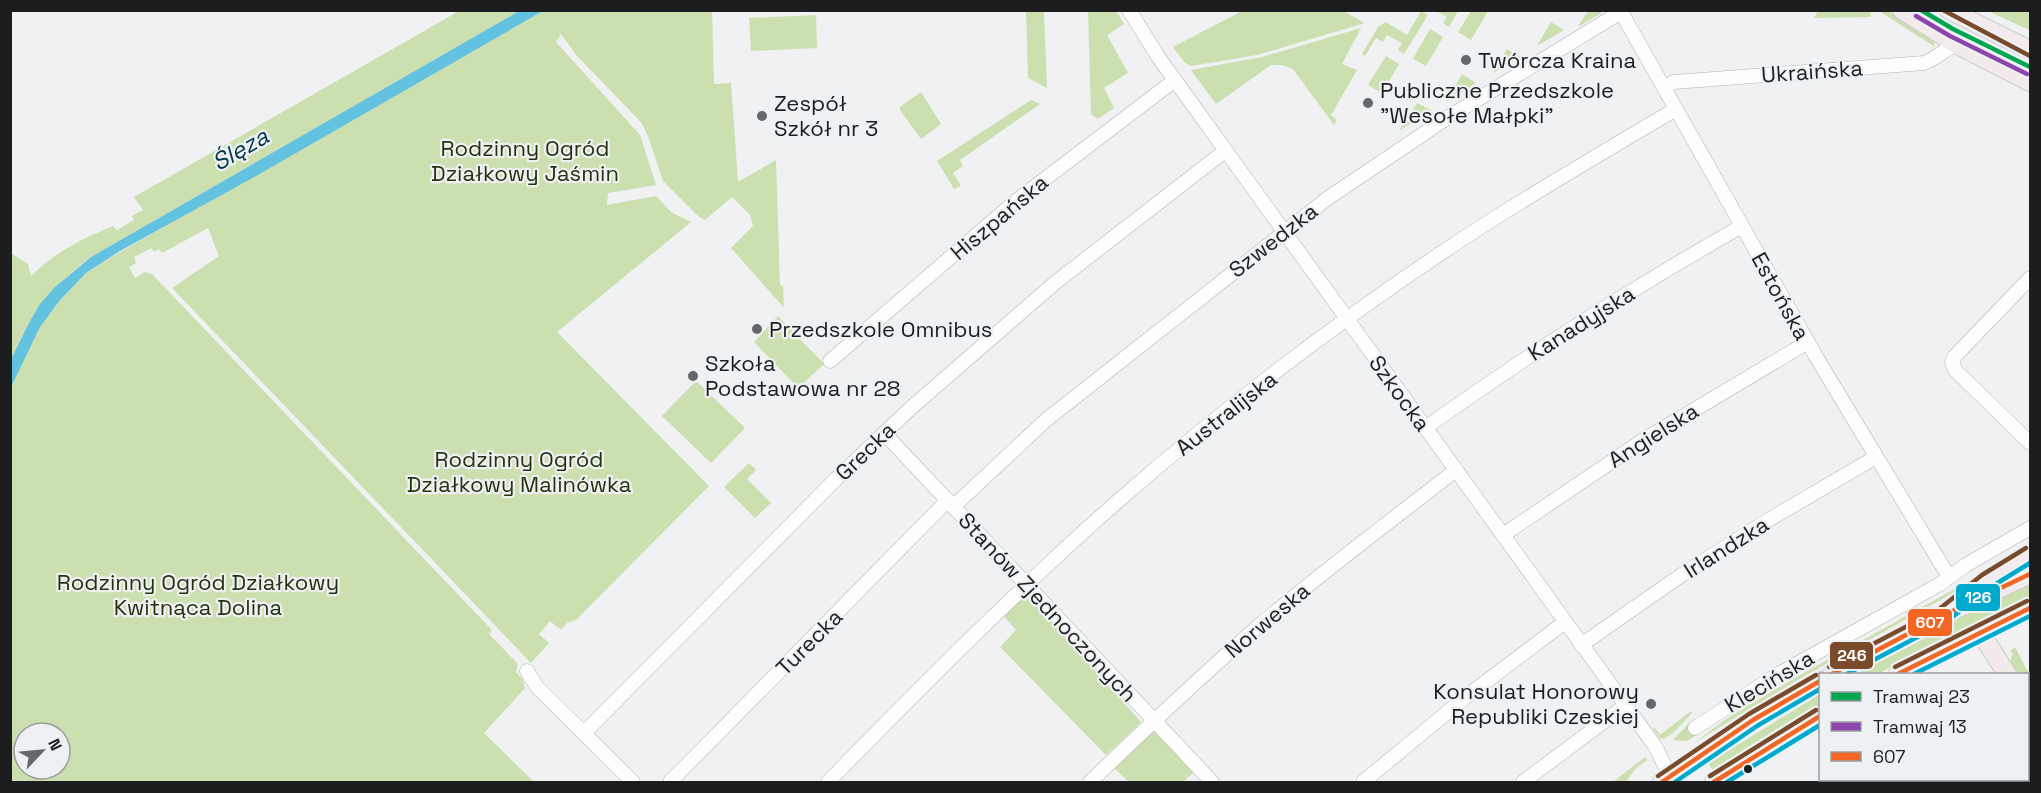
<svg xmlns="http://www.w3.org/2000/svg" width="2041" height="793" viewBox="0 0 2041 793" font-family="'Space Grotesk',sans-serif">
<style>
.green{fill:#ccdfaf;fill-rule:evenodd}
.water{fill:#62c2e0}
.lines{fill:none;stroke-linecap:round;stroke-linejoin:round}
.minor-casing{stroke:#b1b3b4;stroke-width:15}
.major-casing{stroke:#cccdcd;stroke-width:20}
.minor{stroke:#fdfdfd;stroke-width:14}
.major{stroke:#f3ebeb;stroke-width:18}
.bus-1-casing{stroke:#eef1f3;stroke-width:9}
.bus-2-casing{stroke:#eef1f3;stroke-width:9}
.bus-3-casing{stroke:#eef1f3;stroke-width:9}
.bus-1{stroke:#f26522;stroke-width:4.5}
.bus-2{stroke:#00a9ce;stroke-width:4.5}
.bus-3{stroke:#7a4b2a;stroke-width:4.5}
.tram-1-casing{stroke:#eef1f3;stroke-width:9}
.tram-2-casing{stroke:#eef1f3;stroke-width:9}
.tram-1{stroke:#00a651;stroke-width:4.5}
.tram-2{stroke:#8e44ad;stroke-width:4.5}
.poi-dot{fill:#666768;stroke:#eef1f3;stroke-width:2}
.bus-dot{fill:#1c1d1e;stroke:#eef1f3;stroke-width:2}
.labels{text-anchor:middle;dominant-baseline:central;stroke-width:4.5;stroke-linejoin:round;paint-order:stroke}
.poi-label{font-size:22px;fill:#1c1d1e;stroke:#eef1f3;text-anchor:start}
.street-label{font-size:22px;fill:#1c1d1e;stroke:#eef1f3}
.park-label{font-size:22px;fill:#25320c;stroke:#eef1f3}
.water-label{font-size:24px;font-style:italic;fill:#00384a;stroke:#eef1f3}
.line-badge{stroke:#eef1f3;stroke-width:2}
.badge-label{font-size:16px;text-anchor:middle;font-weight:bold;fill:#fff}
</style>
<rect width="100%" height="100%" fill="#eff1f2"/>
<g class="green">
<path d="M459,11H519L91,257C50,287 32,314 11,359L10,256L12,254L28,264L31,276C58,250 78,241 113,226L117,230L134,220L132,216L143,210L134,197Z"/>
<path d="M543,11H712L714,84L731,83L738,182L776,160L780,285L783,286L784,308L731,248L753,226L750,215L732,197L705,220L698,216L663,181L648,136L641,122L577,56L561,34L556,42L640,135L656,185L608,193L607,205L656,196L671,212L691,222L557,332L709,486L576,620L567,623L561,630L550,621L539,634L549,643L531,663L172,288L219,256L208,228L162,253L159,249L154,252L151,248L134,257L136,263L129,267L135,278L145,272L152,274L492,630L489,634L518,664L516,672L523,680L525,688L484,733L534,782H11L10,387L40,327L60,300L86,273L120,252ZM24,733H60V769H24Z"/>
<path d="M1026,11H1044L1047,88L1028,78Z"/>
<path d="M1088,11H1116L1124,24L1107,35L1128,73L1104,88L1114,108L1098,119L1091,114Z"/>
<path d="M1242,11H1343L1365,23L1257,55L1191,66L1185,63L1173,47Z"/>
<path d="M1421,11L1428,15L1404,54L1398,50L1402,43L1387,35L1383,42L1376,38L1365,56L1362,54L1378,27L1386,22L1407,35Z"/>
<path d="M1436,11L1458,10V11L1449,27L1443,23L1447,17Z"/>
<path d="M1471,11H1488L1471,40L1458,32Z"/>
<path d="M1588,11H1602L1600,14L1578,27Z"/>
<path d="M1818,11H1870L1871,17L1814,18Z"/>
<path d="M1879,11H1889L1933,40L1935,47Z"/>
<path d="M1988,11H2030L2029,30Z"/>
<path d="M816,15L817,48L751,51L749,18Z"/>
<path d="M1551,22L1564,30L1537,46Z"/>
<path d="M1361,28L1342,64L1357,70L1331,115L1337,120L1334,125L1293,69L1283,65H1271L1216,104L1191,70L1262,57Z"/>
<path d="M1430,29L1443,37L1426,66L1413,59Z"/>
<path d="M1507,49L1521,57L1493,73Z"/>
<path d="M1386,56L1399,64L1382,93L1368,85Z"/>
<path d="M1462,74L1476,83L1446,102Z"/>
<path d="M921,92L941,124L921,139L900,110V107Z"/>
<path d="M1031,100L1040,104L960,160L963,166L953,173L961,186L954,189L937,161Z"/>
<path d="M1417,103L1431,110L1399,131Z"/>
<path d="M778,316L824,364L798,388L754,342Z"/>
<path d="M696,381L745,428L711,463L662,416Z"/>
<path d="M749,463L756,470L747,479L771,503L755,518L724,487Z"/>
<path d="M2030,547L1987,574L1796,681L1694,743L1726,719L1793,679Z"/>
<path d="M2030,581V599L1877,674H1852L1890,651Z"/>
<path d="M1026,594L1141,722L1106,755L1000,647L1016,630L1003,615Z"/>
<path d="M2015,647L2030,676V693L2028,688V674H2018L2010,662L2013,653L2010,651Z"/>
<path d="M1820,694V705L1714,772L1708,763Z"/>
<path d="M1691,711L1692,713L1674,732L1664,739L1660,738L1653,729L1654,727L1660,735Z"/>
<path d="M1689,723L1698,734L1687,741L1673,740Z"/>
<path d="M1155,731L1193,773L1183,782H1129L1114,768L1146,737Z"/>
<path d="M1645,757L1647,760L1635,769L1626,782H1613Z"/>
</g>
<path class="water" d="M519,11H543L256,176L120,251L86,273L60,300L40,327L11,387V359L29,323L40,304L55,287L91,257Z"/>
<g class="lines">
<defs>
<g id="minor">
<path d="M1129,10L1159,58L1655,746L1673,782"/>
<path d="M1620,10L1815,355L1949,577"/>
<path d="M1664,87L1674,82L1924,63C1935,59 1945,50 1956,44"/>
<path d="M2030,278L1955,356L1952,362L1955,370L2030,443"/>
<path d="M830,361L1016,201L1175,80"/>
<path d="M1425,428C1527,355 1633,288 1742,226"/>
<path d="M884,433L1212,782"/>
<path d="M953,507L1046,420L1328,198L1447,118L1621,12"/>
<path d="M1503,535L1642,441L1808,342"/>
<path d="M1581,645L1683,574L1770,519L1876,457"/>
<path d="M527,671L537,687L633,782"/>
<path d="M1695,728L1777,675L1940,584L1966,565L2030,528"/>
<path d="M584,733L836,479L912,407L1056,282L1225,151"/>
<path d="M2014,780L2015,782"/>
<path d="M670,782L948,500"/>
<path d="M828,782C922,686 1017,590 1118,501C1236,398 1366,300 1498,216C1557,179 1617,144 1676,109"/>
<path d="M1090,782C1143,731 1197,680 1253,631C1318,575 1388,523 1456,470"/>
<path d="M1363,782L1467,696L1565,622"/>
<path d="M1523,782L1626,705"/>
</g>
<g id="major">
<path d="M1902,10L1956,44L2030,82"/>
<path d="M1949,10L2030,50"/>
<path d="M1967,596L2002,571L2030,554"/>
<path d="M1980,632L2007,674"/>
<path d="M1832,674L1942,616L2030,574"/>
<path d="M1898,674L2030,608"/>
<path d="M2028,706L2030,711"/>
<path d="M1662,782L1753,720L1820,681"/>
<path d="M1714,782L1820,716"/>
</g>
</defs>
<use href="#minor" class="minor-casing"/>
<use href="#major" class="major-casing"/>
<use href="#minor" class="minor"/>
<use href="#major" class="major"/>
<defs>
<g id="bus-1">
<path d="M1832,674L1942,616L2030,574"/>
<path d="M1898,674L2030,608"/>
<path d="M1662,782L1753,720L1820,681"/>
<path d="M1714,782L1820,716"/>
</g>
<g id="bus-2">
<path d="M1923,17L2027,71"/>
<path d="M1847,674L1946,622L1991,587L2030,563"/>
<path d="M1914,674L2030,616"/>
<path d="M1675,782L1757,726L1820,689"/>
<path d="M1727,782L1820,725"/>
</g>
<g id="bus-3">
<path d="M1943,10L2030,56"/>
<path d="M1829,667L1938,610L1982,575L2026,548"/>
<path d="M1895,667L2027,601"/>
<path d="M1658,776L1749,714L1816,675"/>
<path d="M1710,776L1816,710"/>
</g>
</defs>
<use href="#bus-1" class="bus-1-casing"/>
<use href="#bus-2" class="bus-2-casing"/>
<use href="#bus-3" class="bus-3-casing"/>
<use href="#bus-1" class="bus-1"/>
<use href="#bus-2" class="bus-2"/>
<use href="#bus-3" class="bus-3"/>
<defs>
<path id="tram-1" d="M1921,10L1953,29L2030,67"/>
<path id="tram-2" d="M1916,16L1950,36L2027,74"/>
</defs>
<use href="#tram-1" class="tram-1-casing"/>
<use href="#tram-2" class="tram-2-casing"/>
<use href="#tram-1" class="tram-1"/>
<use href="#tram-2" class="tram-2"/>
</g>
<g class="poi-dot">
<circle cx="1466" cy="60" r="6"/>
<circle cx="1368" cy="103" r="6"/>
<circle cx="762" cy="116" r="6"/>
<circle cx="757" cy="329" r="6"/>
<circle cx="693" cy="376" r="6"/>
<circle cx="1651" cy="704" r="6"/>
</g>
<circle class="bus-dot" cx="1748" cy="769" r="5"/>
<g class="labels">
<g class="poi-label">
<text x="1478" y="60">Twórcza Kraina</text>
<text x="1380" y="90">Publiczne Przedszkole<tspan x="1380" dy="25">"Wesołe Małpki"</tspan></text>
<text x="774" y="103">Zespół<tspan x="774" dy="25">Szkół nr 3</tspan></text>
<text x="769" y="329">Przedszkole Omnibus</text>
<text x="705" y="363">Szkoła<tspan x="705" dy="25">Podstawowa nr 28</tspan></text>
<text x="1639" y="691" text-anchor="end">Konsulat Honorowy<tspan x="1639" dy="25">Republiki Czeskiej</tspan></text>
</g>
<g class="street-label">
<text transform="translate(1812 71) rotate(-4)">Ukraińska</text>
<text transform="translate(999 217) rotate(-40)">Hiszpańska</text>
<text transform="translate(1273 240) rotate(-38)">Szwedzka</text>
<text transform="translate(1781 296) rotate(61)">Estońska</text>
<text transform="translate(1581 323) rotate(-32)">Kanadyjska</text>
<text transform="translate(1400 393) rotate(54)">Szkocka</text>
<text transform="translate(1226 413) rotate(-38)">Australijska</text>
<text transform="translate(1653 435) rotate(-32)">Angielska</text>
<text transform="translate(865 451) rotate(-44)">Grecka</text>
<text transform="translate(1726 547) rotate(-32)">Irlandzka</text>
<text transform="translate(1048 607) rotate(47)">Stanów Zjednoczonych</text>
<text transform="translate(1267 620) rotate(-40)">Norweska</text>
<text transform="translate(809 642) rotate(-45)">Turecka</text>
<text transform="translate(1769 681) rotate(-31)">Klecińska</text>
</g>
<g class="park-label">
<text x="525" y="148">Rodzinny Ogród<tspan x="525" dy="25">Działkowy Jaśmin</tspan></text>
<text x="519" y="459">Rodzinny Ogród<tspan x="519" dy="25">Działkowy Malinówka</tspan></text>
<text x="198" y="582">Rodzinny Ogród Działkowy<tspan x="198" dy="25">Kwitnąca Dolina</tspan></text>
</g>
<g class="water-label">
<text transform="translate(240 149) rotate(-30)">Ślęza</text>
</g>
</g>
<g class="line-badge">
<rect x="1955" y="583" width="46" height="29" rx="6" fill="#00a9ce"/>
<rect x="1907" y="608" width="46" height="29" rx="6" fill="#f26522"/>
<rect x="1829" y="641" width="45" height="29" rx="6" fill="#7a4b2a"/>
</g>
<g class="badge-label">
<text x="1978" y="603">126</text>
<text x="1930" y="628">607</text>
<text x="1852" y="661">246</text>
</g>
<rect width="2041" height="793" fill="none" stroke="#1c1d1e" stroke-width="24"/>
<rect x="1819" y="673" width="210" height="108" fill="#eef1f3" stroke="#9a9c9e" stroke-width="1.5"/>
<rect x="1831" y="692" width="30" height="9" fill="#00a651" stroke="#9a9c9e" stroke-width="1.5"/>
<text x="1873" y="703" font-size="18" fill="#1c1d1e">Tramwaj 23</text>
<rect x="1831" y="722" width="30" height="9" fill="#8e44ad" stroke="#9a9c9e" stroke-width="1.5"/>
<text x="1873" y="733" font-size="18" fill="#1c1d1e">Tramwaj 13</text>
<rect x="1831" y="752" width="30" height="9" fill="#f26522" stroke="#9a9c9e" stroke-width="1.5"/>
<text x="1873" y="763" font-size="18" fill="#1c1d1e">607</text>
<g transform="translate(42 751) rotate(64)"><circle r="28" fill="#eef1f3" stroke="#9a9c9e" stroke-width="1.5"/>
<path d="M0-4.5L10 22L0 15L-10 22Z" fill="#666768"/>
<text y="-9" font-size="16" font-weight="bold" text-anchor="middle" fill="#1c1d1e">N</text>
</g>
</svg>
